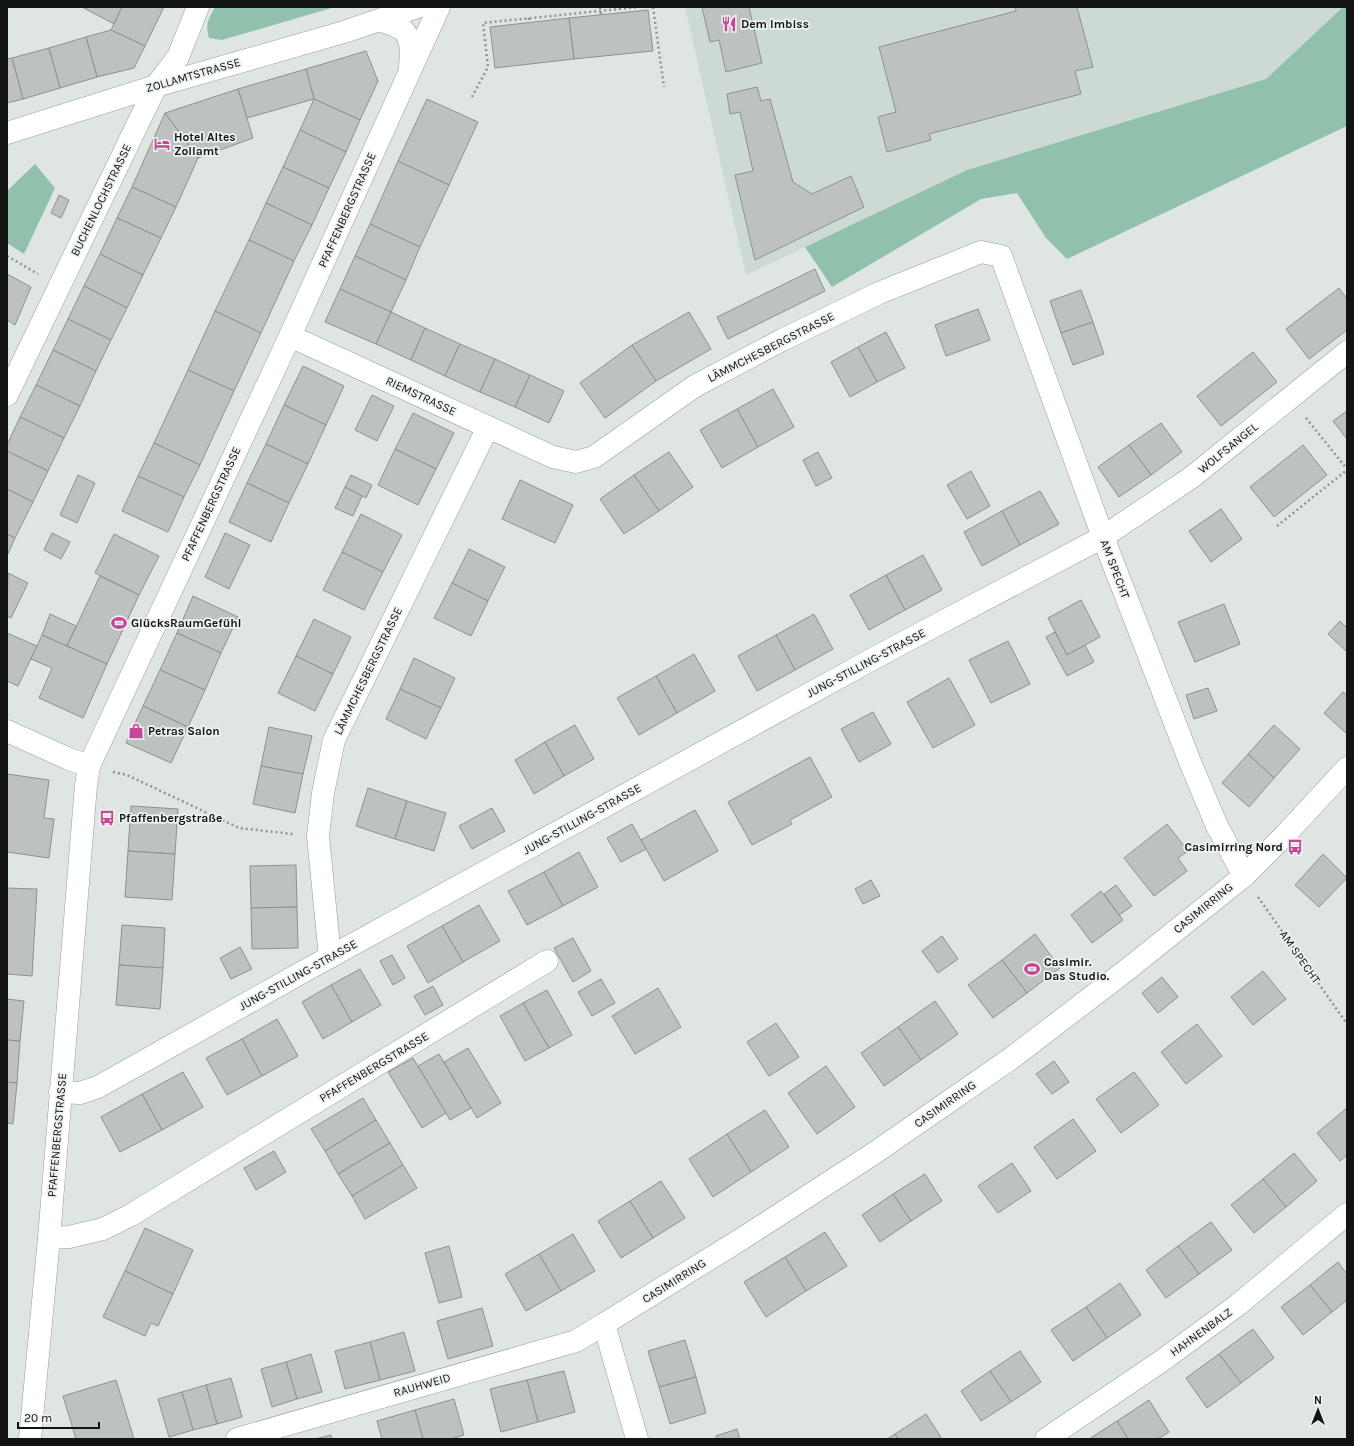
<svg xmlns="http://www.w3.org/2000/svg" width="1354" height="1446" viewBox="0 0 1354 1446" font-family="Karla,sans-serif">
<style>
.built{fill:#cddad4}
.green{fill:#91c1ac}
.building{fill:#bdc2c0;stroke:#8d928f}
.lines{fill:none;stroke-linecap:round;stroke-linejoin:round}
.minor-casing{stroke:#999e9b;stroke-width:23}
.path{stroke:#909492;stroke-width:2.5;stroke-dasharray:2 3;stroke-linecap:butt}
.minor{stroke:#fff;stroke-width:22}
.labels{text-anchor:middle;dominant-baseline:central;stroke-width:3.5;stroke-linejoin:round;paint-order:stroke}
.poi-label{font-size:12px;font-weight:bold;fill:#121413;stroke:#edf2f0;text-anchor:start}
.street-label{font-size:12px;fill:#121413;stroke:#edf2f0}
</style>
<rect width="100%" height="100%" fill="#dfe5e2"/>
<path class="built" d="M685,7H1343L1266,79L967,170L746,275Z"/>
<g class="green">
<path d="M215,7H335L222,40L209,38C205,24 208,20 215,7Z"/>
<path d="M1343,7H1347V126L1067,259L1046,238L1017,193L981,199L832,287L805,247L967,170L1266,79Z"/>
<path d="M35,164L55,188L24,254L7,243V191Z"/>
</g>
<g class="building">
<path d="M82,7H122L114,24Z"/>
<path d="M122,7H164L145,46L111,30Z"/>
<path d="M702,7H749L762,63L726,72L719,40L710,42Z"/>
<path d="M1015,7H1077L1093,67L1075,71L1081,94L929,134L931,140L887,152L878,117L896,112L879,47L1016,11Z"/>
<path d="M648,10L653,51L574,59L569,18Z"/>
<path d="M569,18L574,59L495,68L490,27Z"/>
<path d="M111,30L145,46L134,68L97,77L86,37Z"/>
<path d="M86,37L97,77L60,88L49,48Z"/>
<path d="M49,48L60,88L23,99L12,58Z"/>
<path d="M366,51L378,81L360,120L314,99L306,69Z"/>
<path d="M12,58L23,99L7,103V59Z"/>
<path d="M306,69L314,99L247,118L238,89Z"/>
<path d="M757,87L761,101L770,99L793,182L812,194L851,176L864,207L755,260L735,175L753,171L740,112L730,114L727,94Z"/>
<path d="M238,89L253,138L198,158L165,113Z"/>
<path d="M314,99L360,120L346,152L300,130Z"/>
<path d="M427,99L478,122L449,185L398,161Z"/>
<path d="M165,113L198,158L176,207L132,187Z"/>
<path d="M300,130L346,152L329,188L283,167Z"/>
<path d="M398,161L449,185L420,247L370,224Z"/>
<path d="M283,167L329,188L312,225L266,203Z"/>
<path d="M132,187L176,207L161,238L117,218Z"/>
<path d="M59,195L69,200L61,218L51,213Z"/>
<path d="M266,203L312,225L294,261L249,240Z"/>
<path d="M117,218L161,238L143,275L100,254Z"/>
<path d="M370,224L420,247L406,280L355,256Z"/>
<path d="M249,240L294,261L261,333L215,311Z"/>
<path d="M100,254L143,275L127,308L84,286Z"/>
<path d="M355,256L406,280L391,312L340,289Z"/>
<path d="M815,269L825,291L728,339L717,317Z"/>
<path d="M7,274L31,287L15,325L7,320Z"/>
<path d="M84,286L127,308L111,340L68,319Z"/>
<path d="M1339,288L1347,299V330L1309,359L1286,329Z"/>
<path d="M340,289L391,312L376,344L325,322Z"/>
<path d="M1081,290L1093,322L1061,333L1050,301Z"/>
<path d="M978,309L990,340L946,356L935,325Z"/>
<path d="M215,311L261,333L234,391L188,370Z"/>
<path d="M391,312L425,328L411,360L376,344Z"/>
<path d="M689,312L711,349L656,381L632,345Z"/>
<path d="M68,319L111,340L96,371L53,350Z"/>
<path d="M1093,322L1104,354L1073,365L1061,333Z"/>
<path d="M425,328L460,344L445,376L411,360Z"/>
<path d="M886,332L905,368L877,382L858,347Z"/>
<path d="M460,344L495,359L480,392L445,376Z"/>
<path d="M632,345L656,381L605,418L580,383Z"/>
<path d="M858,347L877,382L850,397L831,362Z"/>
<path d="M53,350L96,371L80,406L36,385Z"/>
<path d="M1253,352L1277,382L1221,426L1197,396Z"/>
<path d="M495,359L530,375L515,407L480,392Z"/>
<path d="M303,366L344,386L326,425L284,405Z"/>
<path d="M188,370L234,391L200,465L154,443Z"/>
<path d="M530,375L564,391L549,423L515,407Z"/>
<path d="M36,385L80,406L64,438L20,417Z"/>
<path d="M773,389L794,427L758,447L737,409Z"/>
<path d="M372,395L394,406L377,441L355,430Z"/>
<path d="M284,405L326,425L308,464L266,444Z"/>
<path d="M737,409L758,447L722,468L700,430Z"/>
<path d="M1347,411V439L1333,421Z"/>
<path d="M413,413L454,433L436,469L395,449Z"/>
<path d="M20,417L64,438L48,471L7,451V445Z"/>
<path d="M1161,423L1182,452L1151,475L1129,445Z"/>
<path d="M154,443L200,465L184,497L138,476Z"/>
<path d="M266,444L308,464L289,503L247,483Z"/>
<path d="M1129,445L1151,475L1119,497L1098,467Z"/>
<path d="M1303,445L1327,475L1274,517L1250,487Z"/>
<path d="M395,449L436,469L418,505L378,485Z"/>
<path d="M7,451L48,471L33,502L7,489Z"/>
<path d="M669,452L693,487L659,511L634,475Z"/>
<path d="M818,452L832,478L816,486L803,460Z"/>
<path d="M971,471L990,506L967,519L947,485Z"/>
<path d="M78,475L95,483L77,523L60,515Z"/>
<path d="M351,475L372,485L366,498L345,487Z"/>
<path d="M634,475L659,511L624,534L600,499Z"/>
<path d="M138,476L184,497L168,532L122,511Z"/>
<path d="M520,480L573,505L555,543L502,519Z"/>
<path d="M247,483L289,503L271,542L229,522Z"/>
<path d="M345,487L362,496L353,516L335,508Z"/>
<path d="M7,489L33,502L15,538L7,534Z"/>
<path d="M1040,491L1059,524L1020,545L1002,511Z"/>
<path d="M1221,509L1242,539L1211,562L1189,531Z"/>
<path d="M1002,511L1020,545L982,566L964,532Z"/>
<path d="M361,514L402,535L383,572L342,552Z"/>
<path d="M52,533L70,542L61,559L44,550Z"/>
<path d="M225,533L250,545L229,589L205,577Z"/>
<path d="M7,534L15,538L7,556Z"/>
<path d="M114,534L159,556L139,595L95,573Z"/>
<path d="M469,549L505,567L488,601L452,583Z"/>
<path d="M342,552L383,572L364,610L323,590Z"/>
<path d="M923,555L942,590L905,610L886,575Z"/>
<path d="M8,573L28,583L11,618L7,616Z"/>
<path d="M886,575L905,610L869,630L850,595Z"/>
<path d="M100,576L139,595L107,664L67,646Z"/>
<path d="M452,583L488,601L471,636L434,618Z"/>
<path d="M193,596L238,617L221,653L177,633Z"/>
<path d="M1081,600L1100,637L1067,655L1048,618Z"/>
<path d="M1224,604L1240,644L1195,662L1178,622Z"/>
<path d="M50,614L76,626L67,646L42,635Z"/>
<path d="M814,614L833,649L795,670L776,635Z"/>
<path d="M314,619L351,637L333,674L296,656Z"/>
<path d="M1340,621L1347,628V652L1328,634Z"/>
<path d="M1055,632L1067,655L1085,645L1094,662L1067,676L1046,637Z"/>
<path d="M7,633L37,646L18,686L7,681Z"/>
<path d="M177,633L221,653L205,690L160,670Z"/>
<path d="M42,635L107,664L83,718L39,698L52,668L31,659Z"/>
<path d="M776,635L795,670L757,691L738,656Z"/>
<path d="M1008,641L1030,684L991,703L969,660Z"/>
<path d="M694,654L715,691L677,713L656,676Z"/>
<path d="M296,656L333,674L315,711L278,693Z"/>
<path d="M414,658L455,678L441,708L400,689Z"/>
<path d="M160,670L205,690L188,727L143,706Z"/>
<path d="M656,676L677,713L639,735L617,698Z"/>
<path d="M949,678L975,725L933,748L907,702Z"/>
<path d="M1208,688L1217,711L1194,719L1186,695Z"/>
<path d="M400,689L441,708L426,739L386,719Z"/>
<path d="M1343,692L1347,695V734L1324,713Z"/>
<path d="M143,706L188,727L171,763L126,743Z"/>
<path d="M873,712L891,744L859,762L841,729Z"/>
<path d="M575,725L594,759L564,776L545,742Z"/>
<path d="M1274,725L1300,749L1274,778L1248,754Z"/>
<path d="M269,727L312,736L303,774L261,766Z"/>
<path d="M545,742L564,776L534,794L515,760Z"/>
<path d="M1248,754L1274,778L1249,807L1222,783Z"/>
<path d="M810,757L832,797L790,820L792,824L752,845L728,802Z"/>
<path d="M261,766L303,774L295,813L253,804Z"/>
<path d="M7,774L49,780L44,818L54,819L49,858L7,852Z"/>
<path d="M368,788L407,801L395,839L356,826Z"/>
<path d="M407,801L446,813L434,851L395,839Z"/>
<path d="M131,806L178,809L175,854L128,851Z"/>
<path d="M492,808L505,831L472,849L459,826Z"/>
<path d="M695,810L718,851L664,881L641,840Z"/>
<path d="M632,824L646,849L621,862L607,838Z"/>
<path d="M1167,824L1188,851L1178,858L1187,871L1154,896L1124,858Z"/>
<path d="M128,851L175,854L172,900L125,897Z"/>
<path d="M579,852L598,887L563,906L544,872Z"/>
<path d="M1323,854L1347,878L1319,907L1295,885Z"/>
<path d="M296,865L297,907L251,908L250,866Z"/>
<path d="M544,872L563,906L527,925L508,891Z"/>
<path d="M871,880L880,896L863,904L855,889Z"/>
<path d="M1116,885L1132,906L1119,915L1104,894Z"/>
<path d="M7,888L37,889L32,976L7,974Z"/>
<path d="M1101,891L1123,920L1092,943L1071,915Z"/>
<path d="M479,905L500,941L463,962L442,926Z"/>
<path d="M297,907L298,948L252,949L251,908Z"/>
<path d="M122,925L165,928L163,968L119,965Z"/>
<path d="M442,926L463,962L428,983L407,946Z"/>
<path d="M1035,934L1060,968L1027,993L1002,960Z"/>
<path d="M942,936L958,959L938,973L922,951Z"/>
<path d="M573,938L591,971L573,982L554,948Z"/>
<path d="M240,947L252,969L231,979L220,958Z"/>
<path d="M392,955L405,978L393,985L380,961Z"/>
<path d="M1002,960L1027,993L993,1018L968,985Z"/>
<path d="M119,965L163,968L160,1009L116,1005Z"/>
<path d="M360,969L381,1005L352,1022L331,985Z"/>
<path d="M1263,971L1286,999L1253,1025L1231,997Z"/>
<path d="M1162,977L1178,997L1158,1013L1142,993Z"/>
<path d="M601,979L615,1003L592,1016L578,992Z"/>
<path d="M331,985L352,1022L323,1039L302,1002Z"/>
<path d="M433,986L443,1005L425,1015L414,996Z"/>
<path d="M658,988L681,1027L635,1054L612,1016Z"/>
<path d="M547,990L572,1035L549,1048L523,1003Z"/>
<path d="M7,999L24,1001L20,1041L7,1040Z"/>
<path d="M935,1001L958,1034L921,1060L898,1027Z"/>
<path d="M523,1003L549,1048L525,1061L500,1016Z"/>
<path d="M277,1019L298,1056L262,1076L242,1039Z"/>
<path d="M776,1023L799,1057L769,1076L747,1042Z"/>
<path d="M1197,1024L1222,1056L1186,1084L1161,1052Z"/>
<path d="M898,1027L921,1060L884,1086L861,1053Z"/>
<path d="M242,1039L262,1076L227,1095L206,1058Z"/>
<path d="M7,1040L20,1041L17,1083L7,1082Z"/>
<path d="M468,1048L501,1103L477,1118L444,1062Z"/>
<path d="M439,1054L471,1108L450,1120L418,1066Z"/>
<path d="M413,1058L446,1113L422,1128L388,1072Z"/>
<path d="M1054,1061L1069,1082L1052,1094L1036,1074Z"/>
<path d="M826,1066L855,1107L817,1134L788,1093Z"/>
<path d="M183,1072L203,1107L162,1130L142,1094Z"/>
<path d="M1134,1072L1159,1105L1121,1133L1096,1099Z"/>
<path d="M7,1082L17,1083L13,1124L7,1123Z"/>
<path d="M142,1094L162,1130L120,1152L101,1117Z"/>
<path d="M363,1098L376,1120L325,1151L311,1129Z"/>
<path d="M1347,1108V1155L1340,1161L1317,1133Z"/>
<path d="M765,1110L789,1147L751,1172L727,1134Z"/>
<path d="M1073,1119L1096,1151L1057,1179L1034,1147Z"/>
<path d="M376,1120L390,1143L338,1174L325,1151Z"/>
<path d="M727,1134L751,1172L713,1197L689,1159Z"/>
<path d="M390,1143L403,1165L352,1196L338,1174Z"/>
<path d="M274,1151L286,1172L256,1190L244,1168Z"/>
<path d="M1294,1153L1317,1181L1286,1207L1263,1179Z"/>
<path d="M1012,1163L1031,1191L998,1213L978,1186Z"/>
<path d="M403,1165L417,1188L365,1219L352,1196Z"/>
<path d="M925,1174L942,1201L911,1221L893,1194Z"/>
<path d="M1263,1179L1286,1207L1254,1233L1231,1205Z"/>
<path d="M661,1181L685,1218L653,1238L630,1201Z"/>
<path d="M893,1194L911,1221L880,1242L862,1215Z"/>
<path d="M630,1201L653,1238L621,1258L598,1221Z"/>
<path d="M1211,1222L1232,1250L1199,1274L1178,1246Z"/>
<path d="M145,1228L193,1250L173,1294L125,1271Z"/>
<path d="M825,1232L847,1266L806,1291L785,1257Z"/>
<path d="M573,1234L595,1271L561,1291L539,1254Z"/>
<path d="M449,1246L462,1297L439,1303L425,1253Z"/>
<path d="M1178,1246L1199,1274L1166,1298L1146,1270Z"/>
<path d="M539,1254L561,1291L526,1311L505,1274Z"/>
<path d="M785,1257L806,1291L766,1317L744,1282Z"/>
<path d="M1338,1262L1347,1274V1300L1332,1312L1310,1285Z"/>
<path d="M125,1271L173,1294L158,1326L151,1323L145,1336L103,1317Z"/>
<path d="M1120,1283L1141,1315L1107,1338L1086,1307Z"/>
<path d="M1310,1285L1332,1312L1303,1335L1281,1307Z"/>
<path d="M1086,1307L1107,1338L1073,1361L1051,1330Z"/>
<path d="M482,1308L493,1346L448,1359L437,1321Z"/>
<path d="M1253,1329L1274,1358L1241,1383L1219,1354Z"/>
<path d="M404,1332L415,1371L380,1380L370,1342Z"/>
<path d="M685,1340L696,1377L659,1387L648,1351Z"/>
<path d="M370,1342L380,1380L345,1389L335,1351Z"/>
<path d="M1020,1351L1041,1382L1011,1402L990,1371Z"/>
<path d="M311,1354L322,1392L297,1399L286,1362Z"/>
<path d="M1219,1354L1241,1383L1207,1408L1186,1378Z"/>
<path d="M286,1362L297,1399L272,1407L261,1369Z"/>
<path d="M564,1371L575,1412L538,1422L527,1380Z"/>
<path d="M990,1371L1011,1402L981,1421L961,1391Z"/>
<path d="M696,1377L706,1413L670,1424L659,1387Z"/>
<path d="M231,1378L242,1417L217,1424L206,1385Z"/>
<path d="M116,1380L134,1439H76L63,1396Z"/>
<path d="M527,1380L538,1422L501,1432L490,1389Z"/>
<path d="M206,1385L217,1424L193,1430L182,1392Z"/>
<path d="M182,1392L193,1430L169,1437L158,1399Z"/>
<path d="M454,1399L464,1435L451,1439H423L415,1410Z"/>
<path d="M1149,1400L1169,1432L1158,1439H1128L1117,1421Z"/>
<path d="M415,1410L423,1439H382L377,1421Z"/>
<path d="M926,1414L942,1439H898L895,1434Z"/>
<path d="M1117,1421L1128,1439H1089Z"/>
<path d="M737,1429L740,1439H717L716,1436Z"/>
<path d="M895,1434L898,1439H887Z"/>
<path d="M331,1435L332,1439H315Z"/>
</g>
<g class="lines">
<defs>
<g id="minor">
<path d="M380,20C386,23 398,26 403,30C413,40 411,55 410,67"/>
<path d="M7,133L156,86L344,32L417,7"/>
<path d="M290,336L553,457L576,462L594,457L695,386L782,340L879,293L981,252L1001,256L1103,537L1190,762L1217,826L1244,876"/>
<path d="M7,395L156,86L178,57L198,7"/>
<path d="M7,731L69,759L89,766"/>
<path d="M330,957L318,836L323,793L334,740L488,427"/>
<path d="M60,1092L80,1093L98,1087L308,969L891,649L1103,537L1192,477L1347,352"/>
<path d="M49,1238L69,1237L103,1229L131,1215L547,961"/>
<path d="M30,1439L49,1238L86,785L89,766L290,336L439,7"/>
<path d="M237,1439L576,1341L604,1324"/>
<path d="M637,1439L604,1324L740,1240L873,1154L1013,1057L1128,969L1244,876L1285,835L1347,768"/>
<path d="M1046,1439L1163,1360L1239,1304L1347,1214"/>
</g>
</defs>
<use href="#minor" class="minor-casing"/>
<g class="path">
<path d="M600,7L601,14"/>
<path d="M653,7L664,87"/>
<path d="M529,18V22"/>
<path d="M472,97L488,67L483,23L638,7"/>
<path d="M7,256L38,274"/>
<path d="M1306,418L1347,469"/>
<path d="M1277,526L1347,470"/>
<path d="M113,772L127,775L239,828L293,834"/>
<path d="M1258,897L1347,1024"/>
</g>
<use href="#minor" class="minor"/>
</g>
<defs>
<symbol id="restaurant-bare" viewBox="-9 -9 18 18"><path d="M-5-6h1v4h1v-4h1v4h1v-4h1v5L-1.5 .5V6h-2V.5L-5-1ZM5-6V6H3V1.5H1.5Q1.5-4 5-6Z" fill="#c54795" stroke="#edf2f0" stroke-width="2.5" paint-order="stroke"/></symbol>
<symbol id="hotel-bare" viewBox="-9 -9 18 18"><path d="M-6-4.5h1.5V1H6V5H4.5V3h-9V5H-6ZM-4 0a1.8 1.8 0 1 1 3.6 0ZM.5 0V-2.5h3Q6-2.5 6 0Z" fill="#c54795" stroke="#edf2f0" stroke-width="2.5" paint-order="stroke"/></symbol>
<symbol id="stadium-bare" viewBox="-9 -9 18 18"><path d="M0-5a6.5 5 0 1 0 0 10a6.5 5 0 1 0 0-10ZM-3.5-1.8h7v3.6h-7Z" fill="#c54795" stroke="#edf2f0" stroke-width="2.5" paint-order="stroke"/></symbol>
<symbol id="shop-bare" viewBox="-9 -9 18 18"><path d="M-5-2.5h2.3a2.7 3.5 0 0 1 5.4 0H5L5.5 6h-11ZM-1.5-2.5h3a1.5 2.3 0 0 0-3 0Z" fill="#c54795" stroke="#edf2f0" stroke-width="2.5" paint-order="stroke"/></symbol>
<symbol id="bus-bare" viewBox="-9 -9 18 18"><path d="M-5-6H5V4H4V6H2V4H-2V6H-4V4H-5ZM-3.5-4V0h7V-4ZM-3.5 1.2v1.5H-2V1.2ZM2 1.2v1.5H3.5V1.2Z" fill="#c54795" stroke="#edf2f0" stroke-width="2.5" paint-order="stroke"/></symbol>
</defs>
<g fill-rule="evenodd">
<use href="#restaurant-bare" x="718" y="13" width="22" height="22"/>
<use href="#hotel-bare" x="151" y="133" width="22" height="22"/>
<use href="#stadium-bare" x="108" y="612" width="22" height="22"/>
<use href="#shop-bare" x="125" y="720" width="22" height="22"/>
<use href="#bus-bare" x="96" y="807" width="22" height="22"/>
<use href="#bus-bare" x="1284" y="836" width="22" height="22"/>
<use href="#stadium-bare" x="1021" y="958" width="22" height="22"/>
</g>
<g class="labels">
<g class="poi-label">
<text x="741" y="24">Dem Imbiss</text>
<text x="174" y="137">Hotel Altes<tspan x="174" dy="14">Zollamt</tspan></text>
<text x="131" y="623">GlücksRaumGefühl</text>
<text x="148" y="731">Petras Salon</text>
<text x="119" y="818">Pfaffenbergstraße</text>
<text x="1283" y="847" text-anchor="end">Casimirring Nord</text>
<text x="1044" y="962">Casimir.<tspan x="1044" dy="14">Das Studio.</tspan></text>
</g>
<g class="street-label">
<text transform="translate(193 75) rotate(-16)">ZOLLAMTSTRASSE</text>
<text transform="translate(101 200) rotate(-64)">BUCHENLOCHSTRASSE</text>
<text transform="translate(347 210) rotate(-66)">PFAFFENBERGSTRASSE</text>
<text transform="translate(771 347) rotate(-27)">LÄMMCHESBERGSTRASSE</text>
<text transform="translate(421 396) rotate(25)">RIEMSTRASSE</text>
<text transform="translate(1228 448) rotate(-39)">WOLFSANGEL</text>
<text transform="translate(211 504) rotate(-65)">PFAFFENBERGSTRASSE</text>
<text transform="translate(1115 569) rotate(69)">AM SPECHT</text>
<text transform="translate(866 663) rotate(-28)">JUNG-STILLING-STRASSE</text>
<text transform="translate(368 671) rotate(-64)">LÄMMCHESBERGSTRASSE</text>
<text transform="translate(582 819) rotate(-29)">JUNG-STILLING-STRASSE</text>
<text transform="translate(1203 908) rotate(-39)">CASIMIRRING</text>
<text transform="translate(1300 957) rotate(55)">AM SPECHT</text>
<text transform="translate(298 975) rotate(-29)">JUNG-STILLING-STRASSE</text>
<text transform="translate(374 1067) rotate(-31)">PFAFFENBERGSTRASSE</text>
<text transform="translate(945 1104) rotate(-35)">CASIMIRRING</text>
<text transform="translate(57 1135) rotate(-85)">PFAFFENBERGSTRASSE</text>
<text transform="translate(674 1281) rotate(-32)">CASIMIRRING</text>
<text transform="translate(1201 1332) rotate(-36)">HAHNENBALZ</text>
<text transform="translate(422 1385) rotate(-16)">RAUHWEID</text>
</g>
</g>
<rect width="1354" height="1446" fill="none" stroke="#121413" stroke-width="16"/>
<g transform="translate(1318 1410)" stroke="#edf2f0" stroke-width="3" paint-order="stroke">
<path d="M0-3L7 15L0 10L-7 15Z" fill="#121413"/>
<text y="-6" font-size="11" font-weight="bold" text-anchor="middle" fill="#121413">N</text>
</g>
<path d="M18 1422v6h81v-6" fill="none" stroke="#121413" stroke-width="2"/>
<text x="24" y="1422" font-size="12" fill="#121413" stroke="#edf2f0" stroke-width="3" paint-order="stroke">20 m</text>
</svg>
